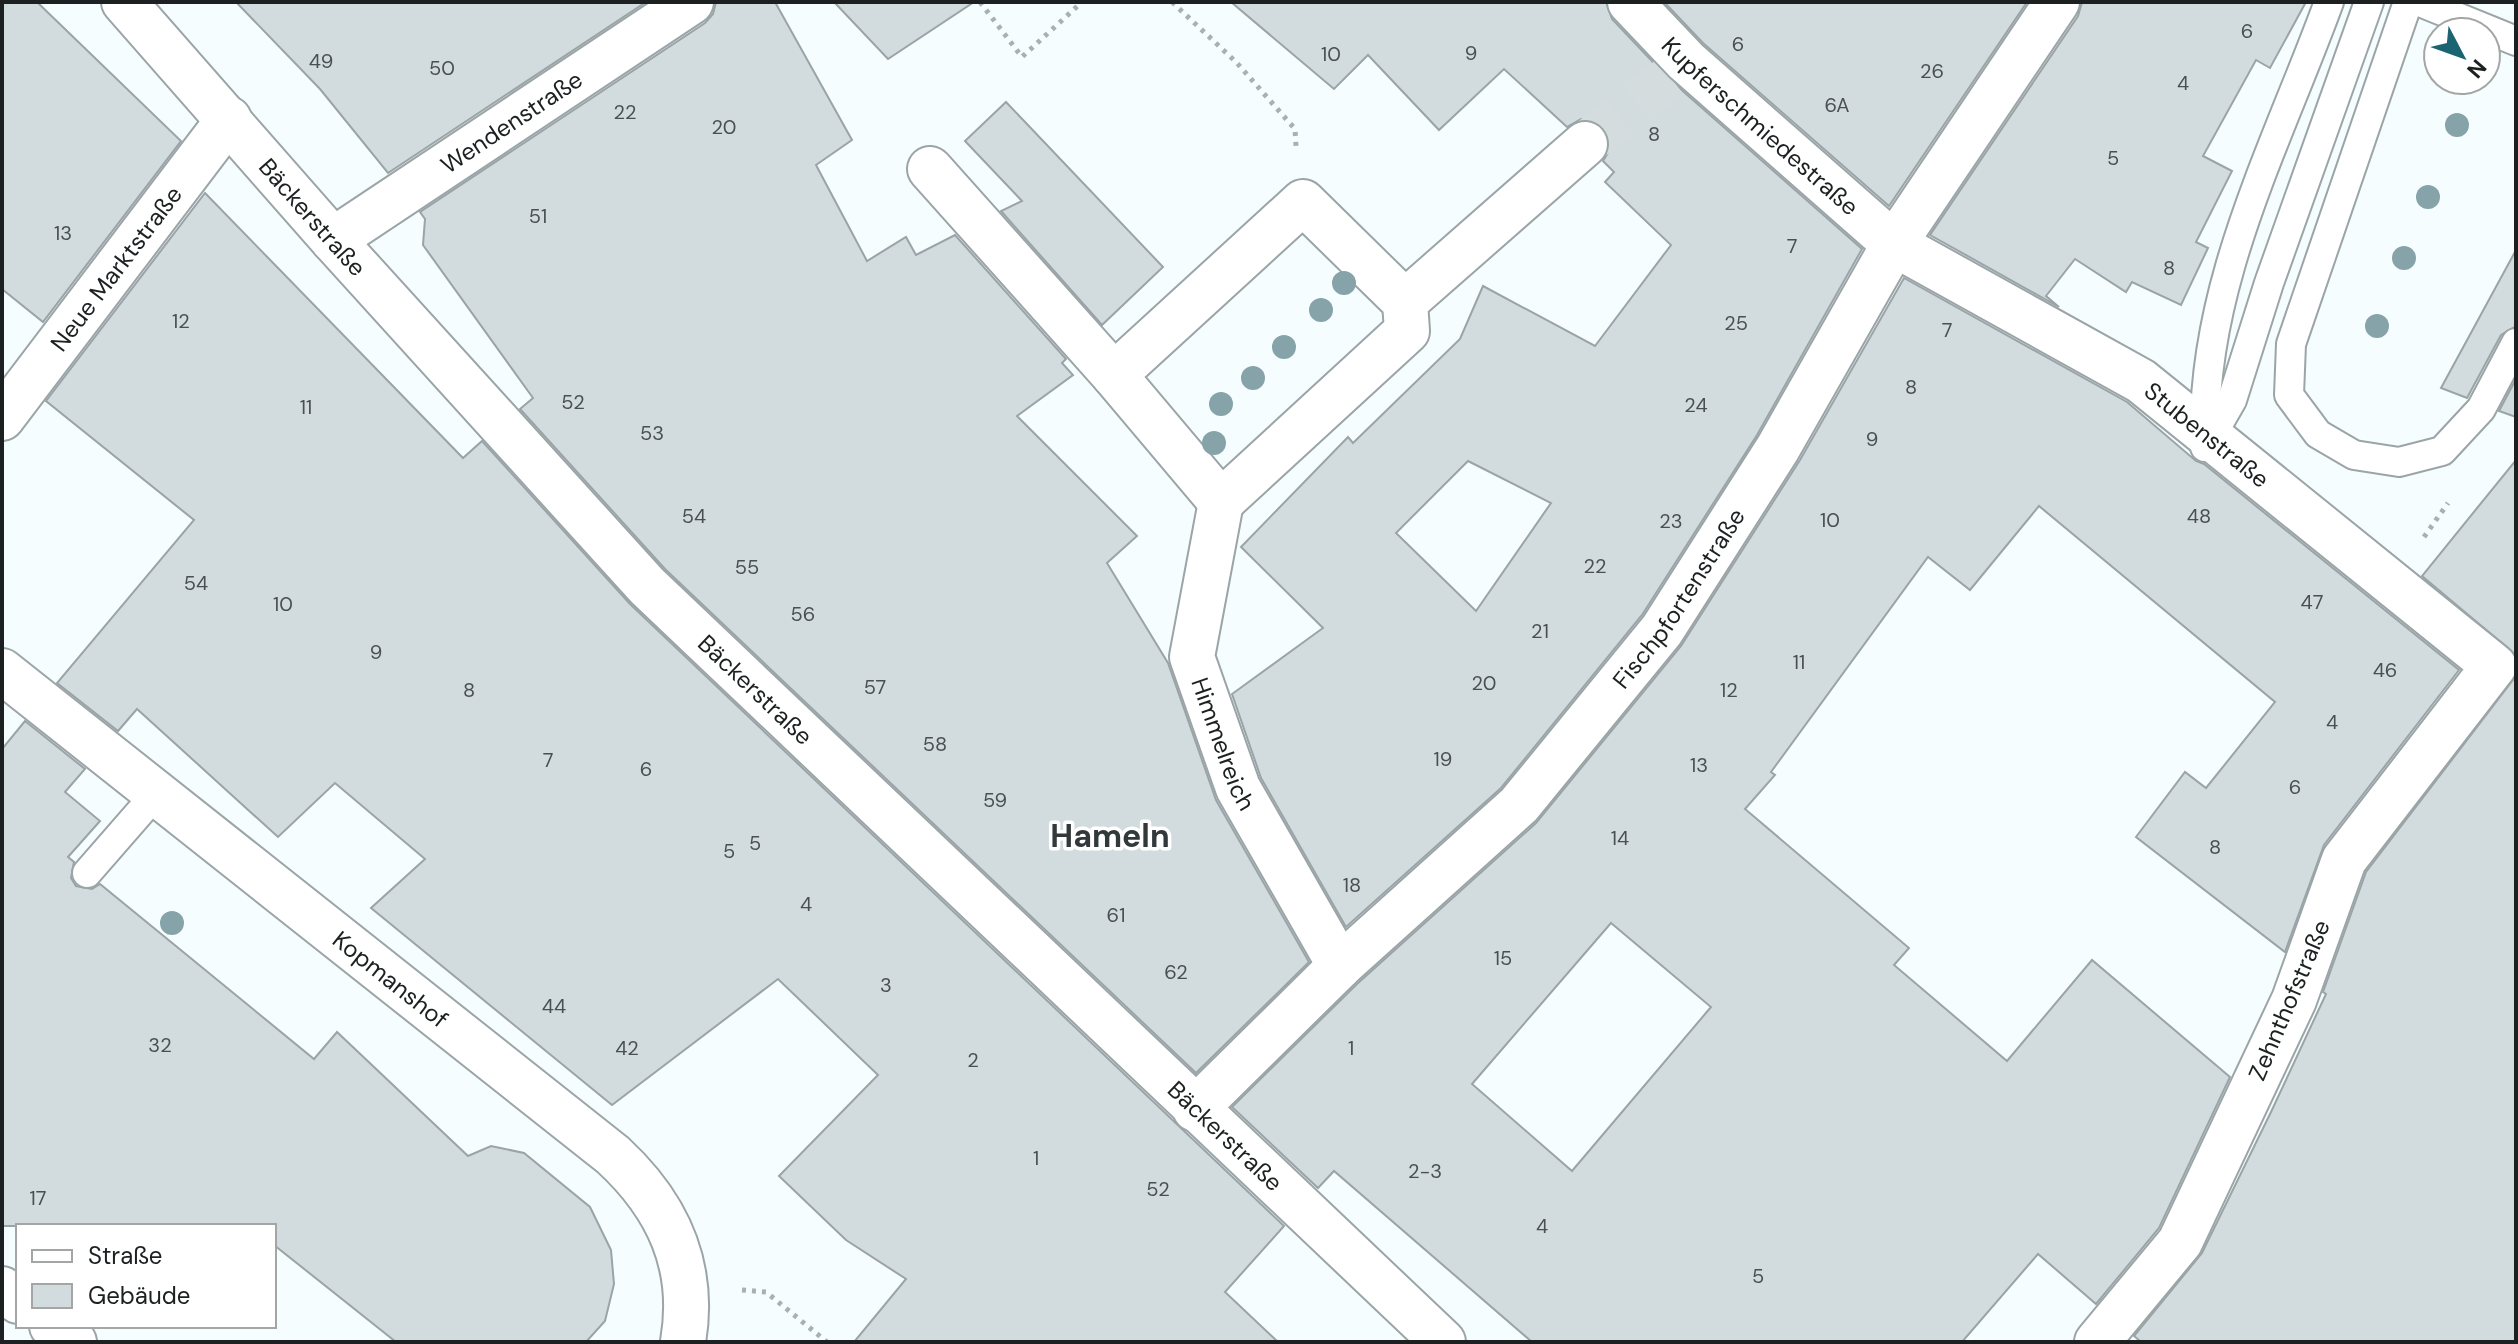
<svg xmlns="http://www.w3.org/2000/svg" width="2518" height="1344" viewBox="0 0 2518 1344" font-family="'DM Sans',sans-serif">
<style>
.building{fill:#d2dcdf;stroke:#9aa3a6;stroke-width:2;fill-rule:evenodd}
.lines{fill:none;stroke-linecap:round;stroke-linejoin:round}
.street-tunnel{stroke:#d4dcde;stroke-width:44;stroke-dasharray:44 22;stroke-linecap:butt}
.lane-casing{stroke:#9ba5a7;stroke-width:32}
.street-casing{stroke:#9ba5a7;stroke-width:48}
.path{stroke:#a9b0b1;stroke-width:5;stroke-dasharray:4 6;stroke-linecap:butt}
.lane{stroke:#fff;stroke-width:28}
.street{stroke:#fff;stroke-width:44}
.tree{fill:#86a3a9}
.labels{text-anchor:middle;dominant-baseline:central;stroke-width:7;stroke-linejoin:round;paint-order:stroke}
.number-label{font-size:20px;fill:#4a4f50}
.street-label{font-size:24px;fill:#1c2021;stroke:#fff}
.district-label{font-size:32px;font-weight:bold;fill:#32393b;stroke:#fff}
</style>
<rect width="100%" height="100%" fill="#f5fdff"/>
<g class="building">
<path d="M2,2H37L181,141L43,322L2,289Z"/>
<path d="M236,2H646L388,173L320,89Z"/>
<path d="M716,2H775L852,140L816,165L867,261L906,237L916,255L955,235L1066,359L1062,363L1073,375L1017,416L1137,536L1107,563L1168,663L1216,800L1309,962L1196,1073L665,569L520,409L533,398L423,245L425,219L420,212L705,23L713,14Z"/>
<path d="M834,2H974L888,59Z"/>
<path d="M1231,2H1606L1612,19L1668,78L1862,249L1757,435L1642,615L1501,788L1346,927L1261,778L1232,694L1323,628L1241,547L1348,437L1353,443L1460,339L1483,286L1595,346L1671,245L1605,182L1614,172L1603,161L1609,151L1610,140L1603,127L1594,121L1581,119L1567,127L1504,69L1439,130L1368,55L1334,89ZM1468,461L1551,503L1476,611L1396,533Z"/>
<path d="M1664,2H2027L1889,206L1703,43Z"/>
<path d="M2082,2H2306L2270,68L2256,60L2203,156L2232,171L2196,242L2208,248L2181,305L2132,282L2126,292L2075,259L2046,296L2059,307L1930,235L2078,16Z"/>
<path d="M1006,102L1163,267L1102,325L1001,211L1022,201L965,141Z"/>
<path d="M205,193L463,458L482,441L630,604L1284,1226L1225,1292L1278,1342H854L906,1279L846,1240L779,1176L878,1075L778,979L612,1105L371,908L425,859L335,783L278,837L137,709L118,731L57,683L194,520L46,401Z"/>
<path d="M2516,250V326L2501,335L2467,398L2441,388Z"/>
<path d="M1904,278L2127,402L2196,461L2204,464L2459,670L2324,845L2285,952L2136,837L2185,772L2206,788L2275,702L2039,506L1970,590L1928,557L1771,772L1775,775L1745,809L1909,948L1894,965L2007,1061L2092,960L2230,1077L2159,1228L2096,1304L2038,1254L1962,1342H1532L1334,1171L1318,1188L1232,1107L1357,984L1536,823L1681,646L1800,460ZM1611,923L1711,1007L1572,1171L1472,1084Z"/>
<path d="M2516,379V417L2499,411Z"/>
<path d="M2516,460V655L2422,576Z"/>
<path d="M2516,676V1342H2141L2134,1336L2202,1253L2271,1112L2326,994L2323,992L2366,872Z"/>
<path d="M25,721L85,769L65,792L100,821L68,857L74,862L71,878L76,886L92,889L100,884L314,1059L337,1032L468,1156L491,1146L524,1153L590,1207L611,1250L614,1284L605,1321L586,1342H396L274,1245V1226H2V749Z"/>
</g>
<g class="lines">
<path class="street-tunnel" d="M1585,144L1670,77"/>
<defs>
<g id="lane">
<path d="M2408,2L2291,344L2289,395L2318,434L2354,455L2399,462L2442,451L2481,409L2516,343"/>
<path d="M2420,2L2516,41"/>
<path d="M2205,442C2201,285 2276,147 2329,2"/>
<path d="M2205,447L2232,400L2269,283L2369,2"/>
<path d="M87,873L155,795"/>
</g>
<g id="street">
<path id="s1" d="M124,2L333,240L647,586L1443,1342"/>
<path id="s2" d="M1630,2L1686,61L1894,244L2141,381L2494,666L2344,860L2294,1000L2180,1242L2097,1342"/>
<path d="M930,169L1114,375"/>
<path id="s3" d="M333,240L691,2"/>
<path d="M1405,302L1407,331L1221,502L1114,375L1303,202L1405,302L1585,144"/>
<path id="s4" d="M2,418L229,119"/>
<path id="s5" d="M1221,502L1192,657L1238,788L1340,966"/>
<path id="s6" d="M2,671L613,1155C668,1206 696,1266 683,1342"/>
<path id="s7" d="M1195,1109L1340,966L1519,805L1662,630L1778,448L1894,244L2057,2"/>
<path d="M2,1289L18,1301"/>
<path d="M52,1326L74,1342"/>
</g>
</defs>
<use href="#lane" class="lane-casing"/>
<use href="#street" class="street-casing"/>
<g class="path">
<path d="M980,2L1022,57L1082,2"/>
<path d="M1172,2L1236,62L1295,129L1296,146"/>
<path d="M2424,537L2448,503"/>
<path d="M742,1290L766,1292L827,1342"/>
</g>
<use href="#lane" class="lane"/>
<use href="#street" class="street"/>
</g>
<g class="tree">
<circle cx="2457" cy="125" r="12"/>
<circle cx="2428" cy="197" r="12"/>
<circle cx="2404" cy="258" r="12"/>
<circle cx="1344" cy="283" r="12"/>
<circle cx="1321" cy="310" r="12"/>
<circle cx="2377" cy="326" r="12"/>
<circle cx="1284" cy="347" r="12"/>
<circle cx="1253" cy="378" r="12"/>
<circle cx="1221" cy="404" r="12"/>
<circle cx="1214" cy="443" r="12"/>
<circle cx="172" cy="923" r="12"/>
</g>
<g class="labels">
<g class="number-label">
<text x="2247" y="31">6</text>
<text x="1738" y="44">6</text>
<text x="1471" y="53">9</text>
<text x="1331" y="54">10</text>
<text x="321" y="61">49</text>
<text x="442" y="68">50</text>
<text x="1932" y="71">26</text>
<text x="2183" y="83">4</text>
<text x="1837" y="105">6A</text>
<text x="625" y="112">22</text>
<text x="724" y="127">20</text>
<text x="1654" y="134">8</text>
<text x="2113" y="158">5</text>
<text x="538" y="216">51</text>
<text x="63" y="233">13</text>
<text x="1792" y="246">7</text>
<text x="2169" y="268">8</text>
<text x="181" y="321">12</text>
<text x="1736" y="323">25</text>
<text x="1947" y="330">7</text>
<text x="1911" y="387">8</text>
<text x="573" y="402">52</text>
<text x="1696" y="405">24</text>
<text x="306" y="407">11</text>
<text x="652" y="433">53</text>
<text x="1872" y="439">9</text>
<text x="694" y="516">54</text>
<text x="2199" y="516">48</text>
<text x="1830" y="520">10</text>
<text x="1671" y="521">23</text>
<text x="1595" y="566">22</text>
<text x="747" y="567">55</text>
<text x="196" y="583">54</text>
<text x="2312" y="602">47</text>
<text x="283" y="604">10</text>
<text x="803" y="614">56</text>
<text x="1540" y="631">21</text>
<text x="376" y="652">9</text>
<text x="1799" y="662">11</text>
<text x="2385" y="670">46</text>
<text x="1484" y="683">20</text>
<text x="875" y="687">57</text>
<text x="469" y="690">8</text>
<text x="1729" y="690">12</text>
<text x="2332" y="722">4</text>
<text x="935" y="744">58</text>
<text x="1443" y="759">19</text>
<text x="548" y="760">7</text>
<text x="1699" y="765">13</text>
<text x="646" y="769">6</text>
<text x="2295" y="787">6</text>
<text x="995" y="800">59</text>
<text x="1620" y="838">14</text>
<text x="755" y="843">5</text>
<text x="2215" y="847">8</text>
<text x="729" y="851">5</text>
<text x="1352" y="885">18</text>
<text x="806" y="904">4</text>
<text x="1116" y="915">61</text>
<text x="1503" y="958">15</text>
<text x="1176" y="972">62</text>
<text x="886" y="985">3</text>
<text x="554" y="1006">44</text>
<text x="160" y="1045">32</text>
<text x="627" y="1048">42</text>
<text x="1351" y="1048">1</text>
<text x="973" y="1060">2</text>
<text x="1036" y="1158">1</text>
<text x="1425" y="1171">2-3</text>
<text x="1158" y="1189">52</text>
<text x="38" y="1198">17</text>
<text x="1542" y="1226">4</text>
<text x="1758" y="1276">5</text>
</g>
<g class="street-label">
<text stroke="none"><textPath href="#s3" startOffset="214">Wendenstraße</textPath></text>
<text stroke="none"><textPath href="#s2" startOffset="180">Kupferschmiedestraße</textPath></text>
<text stroke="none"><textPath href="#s1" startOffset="286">Bäckerstraße</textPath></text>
<text stroke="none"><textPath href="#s4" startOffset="188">Neue Marktstraße</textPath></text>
<text stroke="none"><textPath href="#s2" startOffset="726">Stubenstraße</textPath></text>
<text stroke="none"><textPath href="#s7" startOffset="706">Fischpfortenstraße</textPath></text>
<text stroke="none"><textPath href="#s1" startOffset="934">Bäckerstraße</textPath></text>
<text stroke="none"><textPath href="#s5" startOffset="250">Himmelreich</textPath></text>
<text stroke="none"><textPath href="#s6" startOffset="496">Kopmanshof</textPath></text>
<text transform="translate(2289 1000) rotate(-67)">Zehnthofstraße</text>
<text stroke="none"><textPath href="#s1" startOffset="1582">Bäckerstraße</textPath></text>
</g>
<g class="district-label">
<text x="1110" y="836">Hameln</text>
</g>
</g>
<rect width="2518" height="1344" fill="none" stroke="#1c2021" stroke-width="8"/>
<rect x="16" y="1224" width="260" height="104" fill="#ffffff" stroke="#a4a6a6" stroke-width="2"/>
<rect x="32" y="1250" width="40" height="12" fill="#ffffff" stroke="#a4a6a6" stroke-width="2"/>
<text x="88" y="1264" font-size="24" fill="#1c2021">Straße</text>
<rect x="32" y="1284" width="40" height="24" fill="#d2dcdf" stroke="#a4a6a6" stroke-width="2"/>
<text x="88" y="1304" font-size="24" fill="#1c2021">Gebäude</text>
<g transform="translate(2462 56) rotate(131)"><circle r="38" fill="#ffffff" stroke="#a4a6a6" stroke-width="2"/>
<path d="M0-6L14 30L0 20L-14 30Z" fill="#1b6472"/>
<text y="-12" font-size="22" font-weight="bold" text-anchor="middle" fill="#1c2021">N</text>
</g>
</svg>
